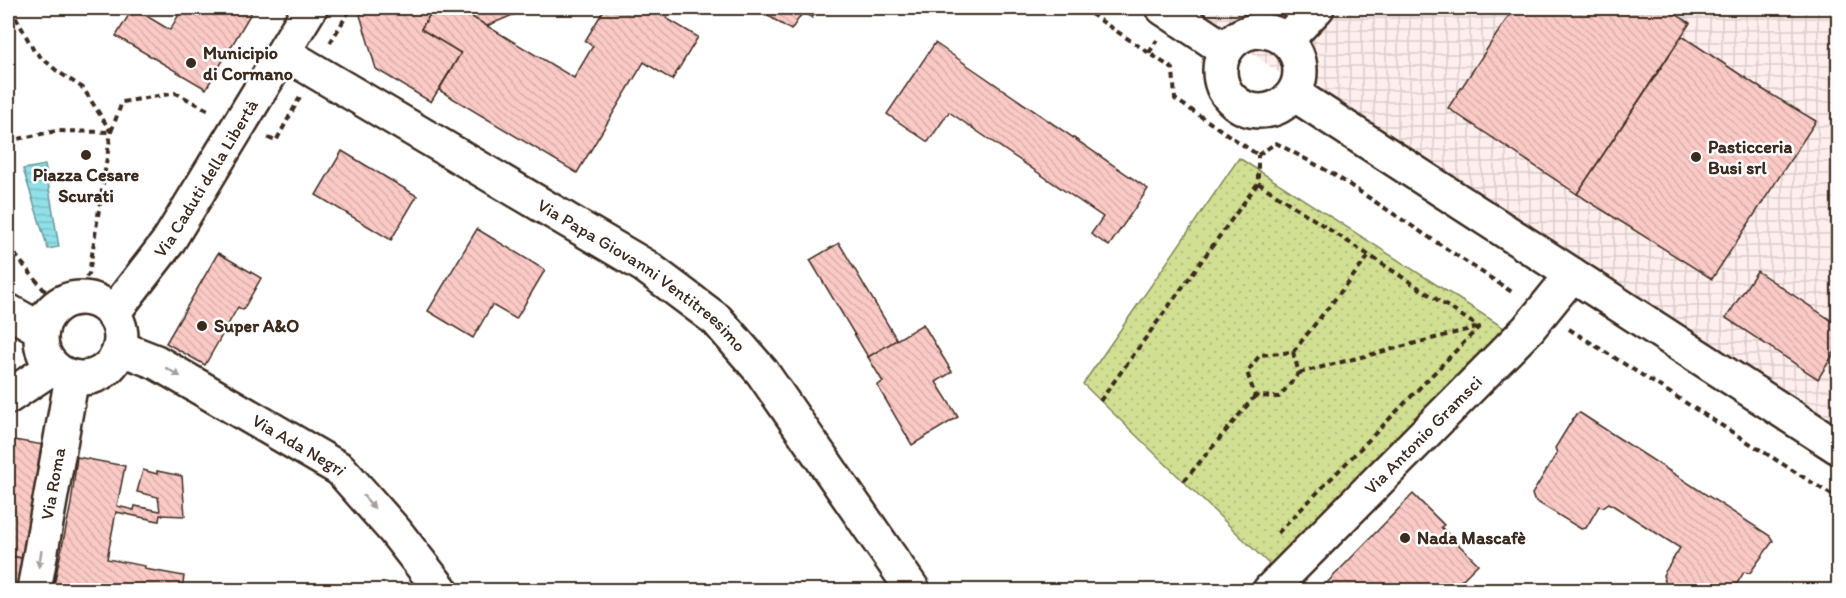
<svg xmlns="http://www.w3.org/2000/svg" width="1846" height="598" viewBox="0 0 1846 598" font-family="Itim,sans-serif">
<style>
.industrial{fill:url(#industrial-grid)}
.park{fill:url(#park-dots);stroke:#868458;stroke-width:1.5}
.water{fill:url(#water-rules);stroke:#6d9797;stroke-width:1.5}
.building{fill:url(#building-back-hatch);stroke:#3b2a1e;stroke-width:1.5}
.lines{fill:none;stroke-linecap:round;stroke-linejoin:round}
.minor-casing{stroke:#3b2a1e;stroke-width:38}
.path{stroke:#3b2a1e;stroke-width:4;stroke-dasharray:6 4.5;stroke-linecap:butt}
.minor{stroke:#fff;stroke-width:33}
.oneway{fill:#a79f9a}
.poi-dot{fill:#3b2a1e;stroke:#fff;stroke-width:2}
.labels{text-anchor:middle;dominant-baseline:central;stroke-width:5;stroke-linejoin:round;paint-order:stroke}
.poi-label{font-size:18px;font-weight:bold;fill:#3b2a1e;stroke:#fff;text-anchor:start}
.street-label{font-size:18px;fill:#3b2a1e;stroke:#fff}
</style>
<defs>
<pattern id="industrial-grid" width="8" height="8" patternUnits="userSpaceOnUse" patternTransform="scale(1.5)"><rect width="8" height="8" fill="#feefee"/><path d="M0 4h8M4 0v8" fill="none" stroke="#dbcdcc"/></pattern>
<pattern id="park-dots" width="8" height="8" patternUnits="userSpaceOnUse" patternTransform="scale(1.5)"><rect width="8" height="8" fill="#d1df93"/><path d="M2 2h.1M6 6h.1" fill="none" stroke="#b4c07e" stroke-width="1.8" stroke-linecap="round"/></pattern>
<pattern id="water-rules" width="6" height="5" patternUnits="userSpaceOnUse" patternTransform="scale(1.5)"><rect width="6" height="5" fill="#8fe0e8"/><path d="M0 2.5h6" fill="none" stroke="#7cc0c7"/></pattern>
<pattern id="building-back-hatch" width="6" height="6" patternUnits="userSpaceOnUse" patternTransform="scale(1.5)"><rect width="6" height="6" fill="#fbcac7"/><path d="M-1 5l2 2M0 0l6 6M5-1l2 2" fill="none" stroke="#d8aeaa"/></pattern>
</defs>
<rect width="100%" height="100%" fill="#fff"/>
<filter id="ink" filterUnits="userSpaceOnUse"><feTurbulence type="fractalNoise" baseFrequency=".0167" numOctaves="2"/><feDisplacementMap in="SourceGraphic" scale="12" xChannelSelector="R" yChannelSelector="G"/><feConvolveMatrix kernelMatrix="1 2 1 2 8 2 1 2 1" color-interpolation-filters="sRGB"/></filter>
<g filter="url(#ink)">
<path class="industrial" d="M1186,8H1838V424L1306,91Z"/>
<path class="park" d="M1239,158L1504,328L1273,568L1083,384Z"/>
<path class="water" d="M45,165L59,247L48,249L23,169Z"/>
<g class="building">
<path d="M133,8L170,30L182,9L180,8H254L206,89L116,36Z"/>
<path d="M365,8H434L421,29L461,53L431,102L376,69L360,15Z"/>
<path d="M434,8H457L574,78L593,46L585,41L605,8H672L666,18L698,37L672,80L644,62L577,173L439,90L461,53L421,29Z"/>
<path d="M457,8H529L487,26Z"/>
<path d="M761,8H819L812,18L803,12L791,30L759,10Z"/>
<path d="M1514,8H1666L1690,23L1577,194L1448,108Z"/>
<path d="M1682,36L1762,89L1816,121L1712,279L1577,194Z"/>
<path d="M935,43L1148,189L1109,246L1091,234L1103,217L949,112L928,142L887,114Z"/>
<path d="M342,151L417,196L391,240L316,195Z"/>
<path d="M477,229L545,270L516,319L492,305L473,338L428,311Z"/>
<path d="M839,243L897,340L868,357L810,260Z"/>
<path d="M218,253L261,278L243,310L238,307L205,365L166,343Z"/>
<path d="M1757,271L1838,325V347L1818,379L1726,318Z"/>
<path d="M923,324L952,372L936,382L958,417L912,445L877,385L883,382L868,357Z"/>
<path d="M1580,413L1770,536L1773,541L1752,570L1750,573L1744,572L1733,590H1676L1666,585L1663,575L1680,548L1609,503L1603,507L1599,506L1586,528L1581,529L1534,500L1532,494L1557,453L1555,448L1576,414Z"/>
<path d="M8,439L50,446L29,559L8,556Z"/>
<path d="M77,457L125,466L117,506L134,510L135,506L160,511L158,497L137,492L143,470L157,474V471L182,476L185,516L160,515L159,521L116,512L107,559L145,566V569L184,576L182,590H53L71,504Z"/>
<path d="M1413,494L1444,525L1441,527L1478,564L1452,590H1320Z"/>
<path d="M8,556L29,559L24,590H8Z"/>
</g>
<g class="lines">
<defs>
<g id="minor">
<path d="M1163,8L1226,50"/>
<circle cx="1260" cy="71" r="40"/>
<path d="M1286,40L1317,8"/>
<path id="s1" d="M284,53L645,266L717,320L762,372L913,590"/>
<path d="M1294,94L1838,447"/>
<circle cx="81" cy="338" r="40"/>
<path d="M8,311L42,330"/>
<path id="s2" d="M113,313L168,242L310,8"/>
<path id="s3" d="M120,348L156,362L340,469L395,531L441,590"/>
<path d="M8,397L53,367"/>
<path id="s4" d="M34,590L72,377"/>
<path id="s5" d="M1270,590L1528,329L1572,275"/>
</g>
</defs>
<use href="#minor" class="minor-casing"/>
<g class="path">
<path d="M11,8L34,51L57,71L83,88L111,132L89,274L63,302"/>
<path d="M1082,8L1173,69L1175,99L1258,155"/>
<path d="M330,43L351,8"/>
<path d="M1149,53L1157,40"/>
<path d="M268,138L276,141L300,97"/>
<path d="M8,141L56,131L111,132L122,102L176,93L210,111"/>
<path d="M1258,155L1276,143L1333,174L1515,294"/>
<path d="M1258,183L1479,327L1276,535"/>
<path d="M8,246L49,296"/>
<path d="M1569,329L1838,499"/>
<path d="M1293,352L1299,373L1279,397L1255,396L1247,372L1260,355Z"/>
<path d="M1293,352L1369,256"/>
<path d="M1299,373L1478,327"/>
<path d="M1100,401L1258,183V155"/>
<path d="M1184,481L1255,396"/>
</g>
<use href="#minor" class="minor"/>
</g>
<defs><path id="oneway-solid" d="M-6-.8H1V-3.2L6.5 0L1 3.2V.8H-6Z" transform="scale(1.5)"/></defs>
<g class="oneway">
<use href="#oneway-solid" transform="translate(173 372) rotate(30)"/>
<use href="#oneway-solid" transform="translate(369 502) rotate(48)"/>
<use href="#oneway-solid" transform="translate(40 559) rotate(100)"/>
</g>
</g>
<g class="poi-dot">
<circle cx="191" cy="63" r="6"/>
<circle cx="86" cy="155" r="6"/>
<circle cx="1696" cy="157" r="6"/>
<circle cx="202" cy="326" r="6"/>
<circle cx="1405" cy="538" r="6"/>
</g>
<g class="labels">
<g class="poi-label">
<text x="203" y="53">Municipio<tspan x="203" dy="21">di Cormano</tspan></text>
<text x="1708" y="147">Pasticceria<tspan x="1708" dy="21">Busi srl</tspan></text>
<text x="86" y="175" text-anchor="middle">Piazza Cesare<tspan x="86" dy="21">Scurati</tspan></text>
<text x="214" y="326">Super A&amp;O</text>
<text x="1417" y="538">Nada Mascafè</text>
</g>
<g class="street-label">
<text stroke="none"><textPath href="#s2" startOffset="164">Via Caduti della Libertà</textPath></text>
<text stroke="none"><textPath href="#s1" startOffset="422">Via Papa Giovanni Ventitreesimo</textPath></text>
<text stroke="none"><textPath href="#s5" startOffset="218">Via Antonio Gramsci</textPath></text>
<text stroke="none"><textPath href="#s3" startOffset="204">Via Ada Negri</textPath></text>
<text stroke="none"><textPath href="#s4" startOffset="108">Via Roma</textPath></text>
</g>
</g>
<rect width="1846" height="598" fill="none" stroke="#fff" stroke-width="30"/>
<rect x="15" y="15" width="1816" height="568" fill="none" stroke="#3b2a1e" stroke-width="2" filter="url(#ink)"/>
</svg>
